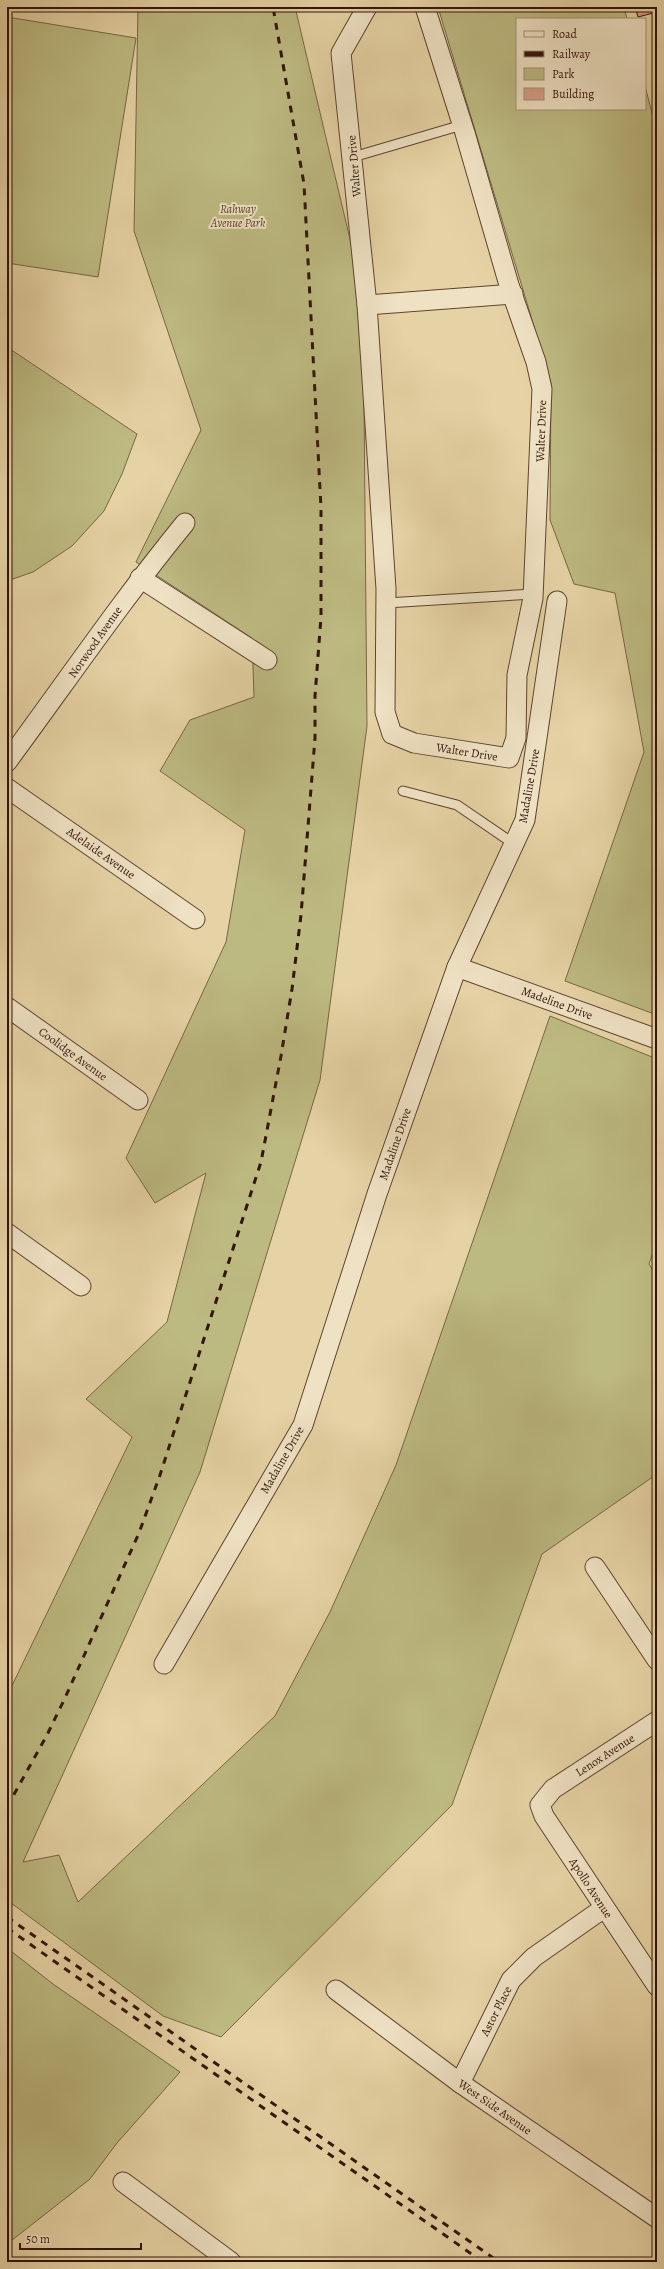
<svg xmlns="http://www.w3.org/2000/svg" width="664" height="2269" viewBox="0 0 664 2269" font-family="Alegreya,serif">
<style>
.green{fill:#bdba81;stroke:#786644}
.building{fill:#d99f87;stroke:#321307}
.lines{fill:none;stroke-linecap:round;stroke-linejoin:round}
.lane-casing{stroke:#5f432e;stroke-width:11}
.street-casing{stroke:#5f432e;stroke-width:21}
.lane{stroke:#efe2c4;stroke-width:9}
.street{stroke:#efe2c4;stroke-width:19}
.rail{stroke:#321307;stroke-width:3;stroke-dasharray:7 7;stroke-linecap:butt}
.labels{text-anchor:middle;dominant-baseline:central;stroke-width:4;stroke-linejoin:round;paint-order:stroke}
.street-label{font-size:12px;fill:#321307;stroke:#efe2c4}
.park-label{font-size:12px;font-style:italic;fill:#5c452c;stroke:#efe2c4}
</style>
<rect width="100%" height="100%" fill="#e6d3a5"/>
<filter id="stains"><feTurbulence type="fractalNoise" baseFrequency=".005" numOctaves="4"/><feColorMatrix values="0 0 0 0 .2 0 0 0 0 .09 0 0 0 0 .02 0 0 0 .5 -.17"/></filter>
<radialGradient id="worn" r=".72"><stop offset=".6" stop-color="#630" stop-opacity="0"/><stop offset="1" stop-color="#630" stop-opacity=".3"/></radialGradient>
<g class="green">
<path d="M138,7H295L363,294L367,726L320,1080L200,1472L23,1862L59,1855L78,1902L275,1716L330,1612L396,1465L550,1016L657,1059V1241L649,1264L657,1277V1474L542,1554L452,1805L221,2037L163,2016L7,1900V1696L132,1437L86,1399L167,1322L206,1173L155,1203L126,1158L226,942L245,830L160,771L190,720L254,697L252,638L136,562L201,430L134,231Z"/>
<path d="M438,7H624L627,19H517V109H645V86L657,132V1015L565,981L644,752L615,593L574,584L550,520L551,383Z"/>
<path d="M7,17L136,38L98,277L7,263Z"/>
<path d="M7,347L137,434L122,474L104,511L72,546L33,572L7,581Z"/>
<path d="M7,1948L53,1984L180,2072L117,2143L90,2179L7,2244Z"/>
</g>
<path class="building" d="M635,7H656L657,12L638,17Z"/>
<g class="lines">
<defs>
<g id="lane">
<path d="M353,157L462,125"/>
<path d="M386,603L533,594"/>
<path d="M403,791L457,805L514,844"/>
</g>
<g id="street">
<path d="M367,7L341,53L367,305L386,589L385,712L392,734L414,743L509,758L516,738L517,675L533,598L542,389L536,362L509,285L465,133L425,7"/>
<path d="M367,305L513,294"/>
<path d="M140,578L267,660"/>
<path d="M7,762C66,682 122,600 185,523"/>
<path d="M7,788L195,919"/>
<path d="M457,967L657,1039"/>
<path d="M7,1007L138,1100"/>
<path d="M7,1233L81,1286"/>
<path d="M595,1567L657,1660"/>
<path d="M164,1664L303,1425L377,1194L457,967L525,820L557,601"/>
<path d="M657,1721L553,1789L540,1805L544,1816L657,1986"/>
<path d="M336,1990L460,2083L657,2218"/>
<path d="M460,2083L511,1980L534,1957L604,1908"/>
<path d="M123,2182L231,2262"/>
</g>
</defs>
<use href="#lane" class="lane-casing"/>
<use href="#street" class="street-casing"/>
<use href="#lane" class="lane"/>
<use href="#street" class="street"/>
<g class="rail">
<path d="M7,1807L47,1735L65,1698L139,1533L160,1475L261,1162L281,1056L292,989L301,915L315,738V696L321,617V508L304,184L273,7"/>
<path d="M7,1917L499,2262"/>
<path d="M7,1928L483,2262"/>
</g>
</g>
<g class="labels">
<g class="street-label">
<text transform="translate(354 166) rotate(-95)">Walter Drive</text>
<text transform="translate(541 431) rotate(-88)">Walter Drive</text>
<text transform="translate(95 642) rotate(-55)">Norwood Avenue</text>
<text transform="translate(467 752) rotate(9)">Walter Drive</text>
<text transform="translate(529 786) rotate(-80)">Madaline Drive</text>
<text transform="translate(101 853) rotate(35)">Adelaide Avenue</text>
<text transform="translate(557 1003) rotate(20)">Madeline Drive</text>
<text transform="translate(73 1054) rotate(36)">Coolidge Avenue</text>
<text transform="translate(395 1144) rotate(-71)">Madaline Drive</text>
<text transform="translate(282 1460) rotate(-60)">Madaline Drive</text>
<text transform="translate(605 1755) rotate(-33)">Lenox Avenue</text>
<text transform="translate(591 1888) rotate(57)">Apollo Avenue</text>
<text transform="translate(496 2011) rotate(-63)">Astor Place</text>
<text transform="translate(495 2107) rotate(35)">West Side Avenue</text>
</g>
<g class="park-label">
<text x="238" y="209">Rahway<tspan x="238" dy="14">Avenue Park</tspan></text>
</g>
</g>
<rect width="664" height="2269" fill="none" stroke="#e6d3a5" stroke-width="24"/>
<rect x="8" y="8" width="648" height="2253" fill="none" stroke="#321307" stroke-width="2"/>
<rect x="12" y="12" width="640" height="2245" fill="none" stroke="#321307"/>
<rect x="516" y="18" width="130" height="92" fill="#efe2c4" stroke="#a38f78"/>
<rect x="524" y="31" width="20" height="6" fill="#efe2c4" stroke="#a38f78"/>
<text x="552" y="38" font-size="12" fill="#321307">Road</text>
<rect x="524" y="51" width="20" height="6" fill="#321307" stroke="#a38f78"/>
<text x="552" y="58" font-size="12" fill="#321307">Railway</text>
<rect x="524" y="68" width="20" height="12" fill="#bdba81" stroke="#a38f78"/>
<text x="552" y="78" font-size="12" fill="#321307">Park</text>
<rect x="524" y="88" width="20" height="12" fill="#d99f87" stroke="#a38f78"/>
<text x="552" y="98" font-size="12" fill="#321307">Building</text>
<path d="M20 2243v6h121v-6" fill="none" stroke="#321307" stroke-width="2"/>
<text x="26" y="2243" font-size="12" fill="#321307" stroke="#efe2c4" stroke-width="3" paint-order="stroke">50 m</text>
<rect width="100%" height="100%" filter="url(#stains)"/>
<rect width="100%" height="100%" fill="url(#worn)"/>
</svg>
